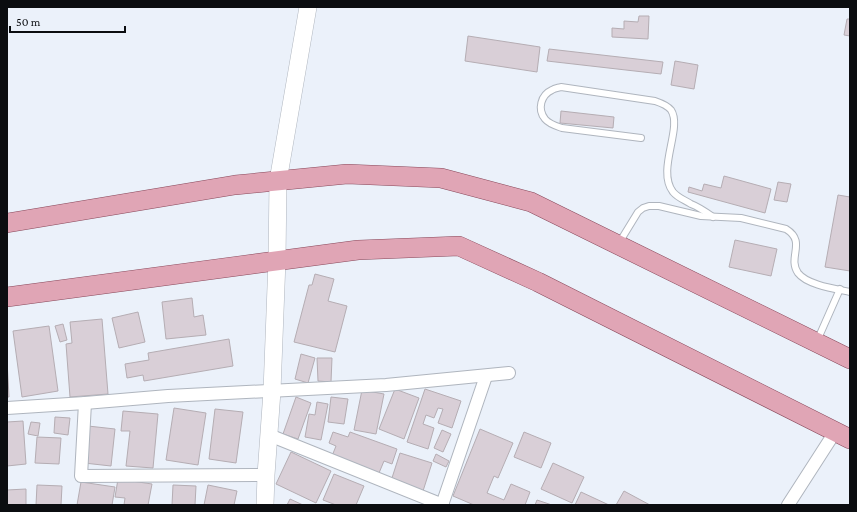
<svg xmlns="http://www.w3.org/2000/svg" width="857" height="512" viewBox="0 0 857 512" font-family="'Crimson Pro',serif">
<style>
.building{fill:#d9cfd7;stroke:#b5adb3}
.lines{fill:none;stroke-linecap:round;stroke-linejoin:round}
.lane-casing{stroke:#afb5be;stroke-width:8}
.street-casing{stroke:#afb5be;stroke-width:14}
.secondary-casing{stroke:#afb5be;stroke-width:18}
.primary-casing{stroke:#88495b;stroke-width:20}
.lane{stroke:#fff;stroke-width:6}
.street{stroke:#fff;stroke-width:12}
.secondary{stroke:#fff;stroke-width:17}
.primary{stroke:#e0a5b5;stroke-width:19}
</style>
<rect width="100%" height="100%" fill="#ebf1fa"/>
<g class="building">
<path d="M639,16H649L648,39L612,37V28L624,29V21L638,22Z"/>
<path d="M847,19H850V36L844,35Z"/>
<path d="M468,36L540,47L537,72L465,61Z"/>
<path d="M549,49L663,62L661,74L547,61Z"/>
<path d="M675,61L698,65L694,89L671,85Z"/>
<path d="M561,111L614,117L613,128L560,123Z"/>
<path d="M724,176L771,189L765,213L688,192L689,187L702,191L704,184L721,188Z"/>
<path d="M778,182L791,184L787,202L774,200Z"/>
<path d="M838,195L850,197V271L825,267Z"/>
<path d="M735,240L777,249L771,276L729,267Z"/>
<path d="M315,274L334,279L328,301L347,306L335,352L294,342L309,285H312Z"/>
<path d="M192,298L194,317L203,315L206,335L166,339L162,302Z"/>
<path d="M138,312L145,342L119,348L112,318Z"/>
<path d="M102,319L108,394L70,397L66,344L72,343L70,322Z"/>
<path d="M63,324L67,340L60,342L55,326Z"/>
<path d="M49,326L58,391L22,397L13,331Z"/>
<path d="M229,339L233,366L144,381L143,375L127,378L125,364L149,360L148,353Z"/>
<path d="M301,354L315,358L308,383L295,379Z"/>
<path d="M317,358H332L331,382L318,381Z"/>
<path d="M7,360L9,397H7Z"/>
<path d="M395,389L419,398L404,439L379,429Z"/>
<path d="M425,389L461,401L452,428L438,423L443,409L438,408L434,418L426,415L423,424L434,428L428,449L407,442Z"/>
<path d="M362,390L384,394L376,434L354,430Z"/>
<path d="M296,397L311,403L298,439L283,434Z"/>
<path d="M331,397L348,399L344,424L328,422Z"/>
<path d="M317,402L328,404L321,440L305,437L309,414L315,415Z"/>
<path d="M174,408L206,413L198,465L166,460Z"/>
<path d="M215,409L243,412L236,463L209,459Z"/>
<path d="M123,411L158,414L153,468L126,466L130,431H121Z"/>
<path d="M55,417L70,418L68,435L54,433Z"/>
<path d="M23,421L26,464L7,466V422Z"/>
<path d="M31,422L40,423L38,436L28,434Z"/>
<path d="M88,426L115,429L111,466L84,463Z"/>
<path d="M480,429L513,443L498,478L494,476L487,493L504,500L511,484L530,492L525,505H474L453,496Z"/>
<path d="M442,430L451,434L443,452L434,448Z"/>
<path d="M333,432L348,437L350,432L397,449L392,464L384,461L379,473L332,456L336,446L329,443Z"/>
<path d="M524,432L551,443L541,468L514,457Z"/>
<path d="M37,437L61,438L59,464L35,463Z"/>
<path d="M291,452L331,471L316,503L276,484Z"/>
<path d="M400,453L432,463L423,491L391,481Z"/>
<path d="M436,454L449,461L446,467L433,461Z"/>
<path d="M553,463L584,477L572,503L541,489Z"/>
<path d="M334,474L364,486L356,505H336L323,500Z"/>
<path d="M118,479L152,484L148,505H124L125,498L115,497Z"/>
<path d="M81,482L115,487L112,505H77Z"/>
<path d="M37,485L62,486L61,505H36Z"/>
<path d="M173,485L196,486L195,505H172Z"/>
<path d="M208,485L237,491L234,505H204Z"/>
<path d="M26,489V505H7V490Z"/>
<path d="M624,491L650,505H616Z"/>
<path d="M581,492L609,505H575Z"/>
<path d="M290,499L303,505H287Z"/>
<path d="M537,500L552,505H535Z"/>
</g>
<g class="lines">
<defs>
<g id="lane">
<path d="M641,138L562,128C556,126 549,124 545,119C537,109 541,95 552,90C555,88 558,88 561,87L655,101C661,103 667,105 671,110C683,128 656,170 673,192C678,198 685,200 691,204C699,207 706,212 713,217"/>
<path d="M619,243L638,212L643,208L649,206H659L701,216L741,218L786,229C807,242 787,257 798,273C807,285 836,289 850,292"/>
<path d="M817,341L840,289"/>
</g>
<g id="street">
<path d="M85,403L81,476L266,475"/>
<path d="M7,408L85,403L168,396L386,385L509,373"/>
<path d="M269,435L443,505"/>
<path d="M442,505L486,376"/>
<path d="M788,505L835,432"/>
</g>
<path id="secondary" d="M265,505L266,475L272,391L277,260L278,181L308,7"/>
<g id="primary">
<path d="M7,223L235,185L347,174L441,178L531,202L850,359"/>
<path d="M7,297L358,250L459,246L538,282L850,439"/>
</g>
</defs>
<use href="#lane" class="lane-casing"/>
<use href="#street" class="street-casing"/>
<use href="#secondary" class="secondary-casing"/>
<use href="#primary" class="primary-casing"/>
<use href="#lane" class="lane"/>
<use href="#street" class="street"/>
<use href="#secondary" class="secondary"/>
<use href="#primary" class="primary"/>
</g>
<rect width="857" height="512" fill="none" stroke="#0b0d10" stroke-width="16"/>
<path d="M10 26v6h115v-6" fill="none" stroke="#0b0d10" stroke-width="2"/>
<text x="16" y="26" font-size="12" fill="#0b0d10" stroke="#ebf1fa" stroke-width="3" paint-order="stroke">50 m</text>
</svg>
